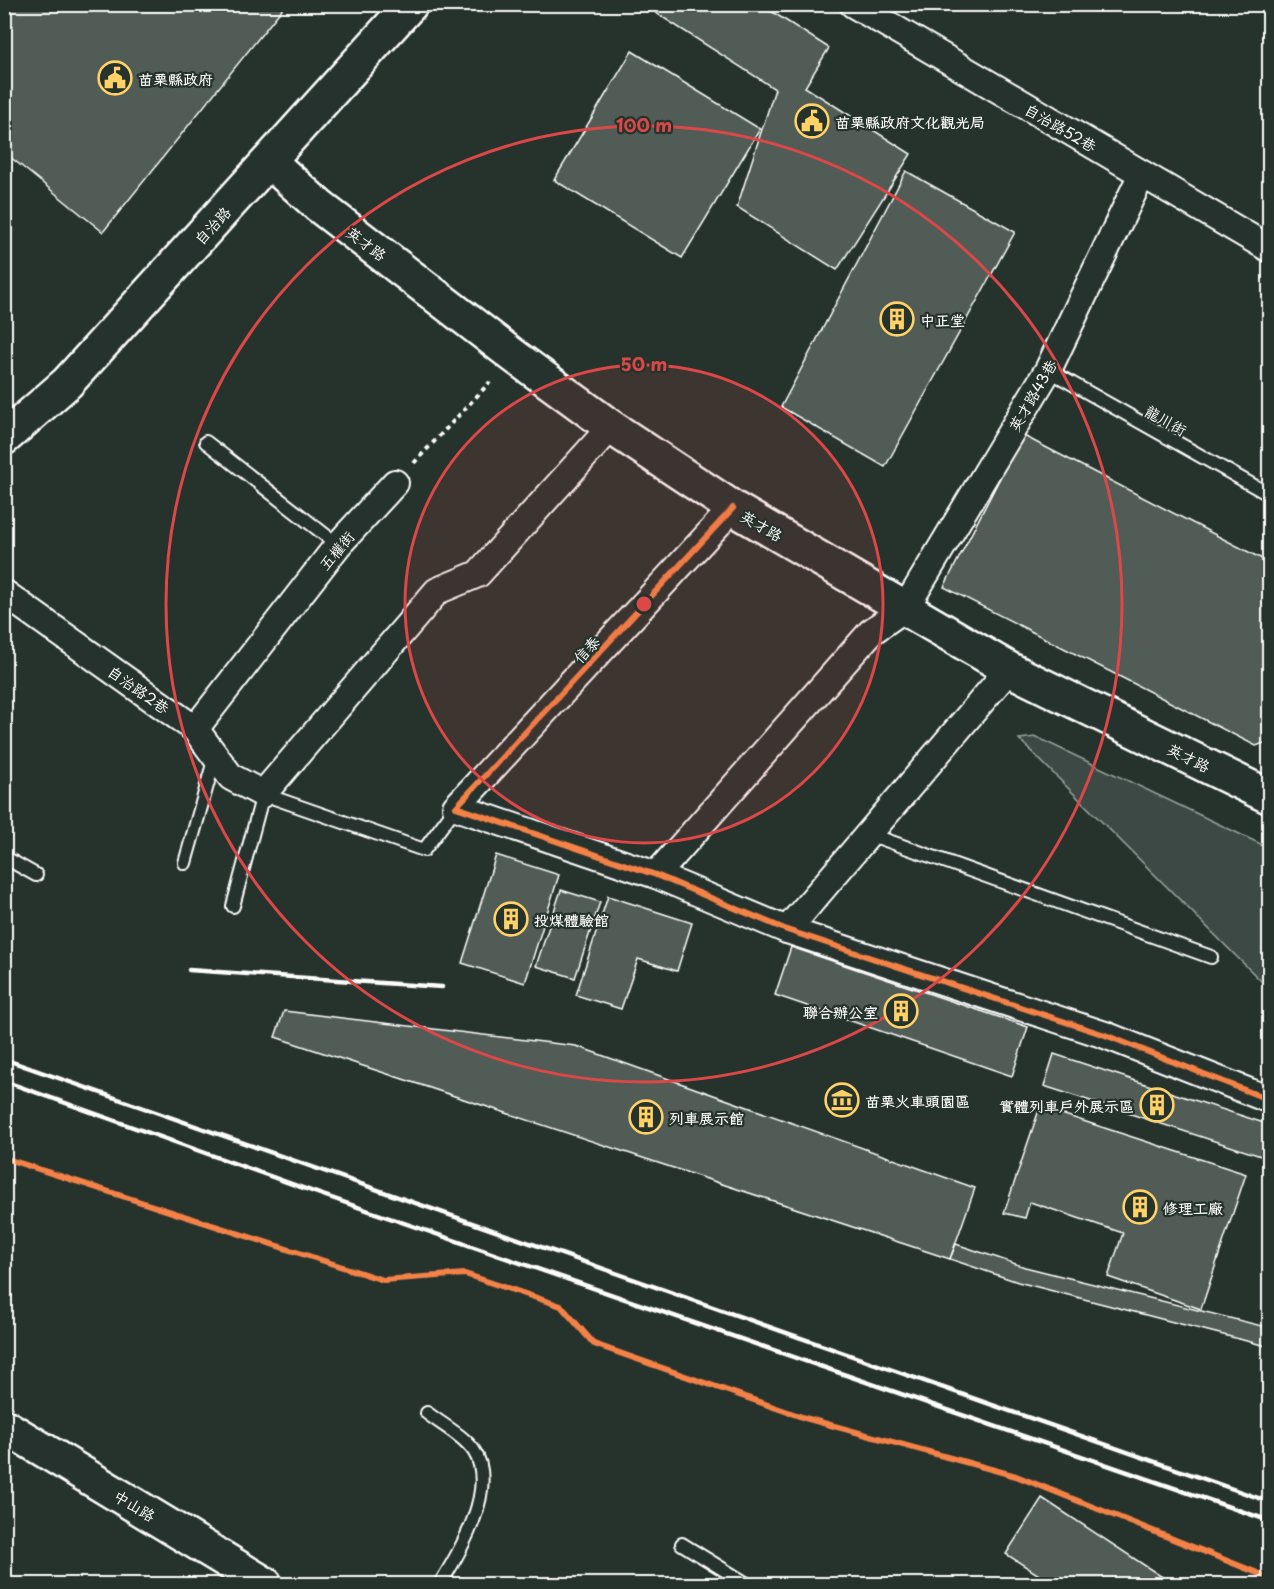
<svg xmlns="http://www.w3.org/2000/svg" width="1274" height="1589" viewBox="0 0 1274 1589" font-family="'Playpen Sans','LXGW WenKai TC',sans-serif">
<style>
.green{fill:#3e4944;stroke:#9ea4a2;stroke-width:1.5}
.building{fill:#515c57;stroke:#fff;stroke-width:1.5}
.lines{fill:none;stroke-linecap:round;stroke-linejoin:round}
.lane-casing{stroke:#fff;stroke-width:16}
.street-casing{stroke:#fff;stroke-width:30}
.secondary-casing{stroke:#fff;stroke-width:38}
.path{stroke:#fff;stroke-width:4;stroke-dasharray:4.5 4.5;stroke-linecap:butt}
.lane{stroke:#26332d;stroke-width:12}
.street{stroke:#26332d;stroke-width:26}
.secondary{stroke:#26332d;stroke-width:33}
.rail{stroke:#fff;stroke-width:4.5}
.cycleway-casing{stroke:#26332d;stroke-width:10}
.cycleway{stroke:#f48246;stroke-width:6}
.ring{fill:none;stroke:#dc4848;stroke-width:3}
.labels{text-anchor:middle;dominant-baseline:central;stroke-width:4.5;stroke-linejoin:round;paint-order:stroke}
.poi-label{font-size:15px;font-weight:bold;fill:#fff;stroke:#26332d;text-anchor:start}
.street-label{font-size:15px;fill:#fff;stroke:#26332d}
.centre{fill:#dc4848;stroke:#26332d;stroke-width:3}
.ring-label{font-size:18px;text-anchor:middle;font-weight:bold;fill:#dc4848;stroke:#26332d;stroke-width:4.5;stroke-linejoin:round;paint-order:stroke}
</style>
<rect width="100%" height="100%" fill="#26332d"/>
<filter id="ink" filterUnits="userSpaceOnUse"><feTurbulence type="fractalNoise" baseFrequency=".0167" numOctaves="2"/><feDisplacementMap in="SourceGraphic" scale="12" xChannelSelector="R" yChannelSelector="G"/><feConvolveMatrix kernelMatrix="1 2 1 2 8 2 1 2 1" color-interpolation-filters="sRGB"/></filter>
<g filter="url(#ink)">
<path class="green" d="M1036,737L1269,848V989L1019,739Z"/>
<g class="building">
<path d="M4,4H286L103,232L4,152Z"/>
<path d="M661,4H760L829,48L805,87L911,154L837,270L737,207L775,89L656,13Z"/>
<path d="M632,51L760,129L682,258L554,180Z"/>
<path d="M906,171L1015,232L885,467L781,407Z"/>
<path d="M1022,435L1270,563V741L1256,746L944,587Z"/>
<path d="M496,855L559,875L525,983L462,963Z"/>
<path d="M561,890L600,902L575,978L536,966Z"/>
<path d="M608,896L692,923L677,971L638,959L621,1009L576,995Z"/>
<path d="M791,947L1028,1027L1012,1076L775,995Z"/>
<path d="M284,1011L576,1046L975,1188L950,1259L275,1037Z"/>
<path d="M1054,1054L1270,1125V1159L1044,1086Z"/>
<path d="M1040,1107L1246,1174L1201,1309L1108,1277L1123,1233L1030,1202L1025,1218L1004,1213Z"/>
<path d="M956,1244L1025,1267L1270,1328V1347L1018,1282L950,1259Z"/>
<path d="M1042,1498L1173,1584H1053L1006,1554Z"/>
</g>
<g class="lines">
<defs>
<g id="lane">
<path d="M1048,370L1270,495"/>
<path d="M206,442L338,545"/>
<path d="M869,834L1211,957"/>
<path d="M4,857L36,875"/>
<path d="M185,863L215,757"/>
<path d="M233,906L263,794L424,850L456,807"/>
<path d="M427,1413C441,1424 464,1436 474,1451C498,1488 460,1552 440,1584"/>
<path d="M682,1544L747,1584"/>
</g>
<g id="street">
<path d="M853,4L1270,249"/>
<path d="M733,508L456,807L656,875L787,930L1105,1035L1270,1100"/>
<path d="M4,593L195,729L231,777L263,794L437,591L478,574L611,427"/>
<path d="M195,729L338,545L395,483"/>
<path d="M656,875L871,632L906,607L1048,370L1142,174"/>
<path d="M787,930L1009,669"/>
</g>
<g id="secondary">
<path d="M270,162L319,206L514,356L611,427L733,508L1009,669L1270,797"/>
<path d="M4,438L67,383L411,4"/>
<path d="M4,1426L265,1584"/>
</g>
</defs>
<use href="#lane" class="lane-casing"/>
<use href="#street" class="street-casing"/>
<use href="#secondary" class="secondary-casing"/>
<path class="path" d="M414,463L490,382"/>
<use href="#lane" class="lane"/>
<use href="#street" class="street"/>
<use href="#secondary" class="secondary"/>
<g class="rail">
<path d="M189,970L442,987"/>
<path d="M4,1059L1270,1502"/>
<path d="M4,1081L317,1193L1270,1521"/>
</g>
<defs>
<g id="cycleway">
<path d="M733,508L456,807L656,875L787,930L1105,1035L1270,1100"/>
<path d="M4,1158L383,1280L465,1274L561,1306L594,1344L805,1418L1016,1476L1270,1578"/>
</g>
</defs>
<use href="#cycleway" class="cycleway-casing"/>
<use href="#cycleway" class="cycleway"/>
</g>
</g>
<circle cx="644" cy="604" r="239" fill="#dc4848" fill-opacity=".12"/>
<g class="ring">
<circle cx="644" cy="604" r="239"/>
<circle cx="644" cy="604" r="478"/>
</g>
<defs>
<symbol id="civic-ring" viewBox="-11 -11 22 22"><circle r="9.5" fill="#26332d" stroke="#ffd166" stroke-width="1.5"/><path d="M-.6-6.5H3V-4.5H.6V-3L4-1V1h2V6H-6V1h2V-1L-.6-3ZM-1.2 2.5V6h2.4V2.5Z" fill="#ffd166"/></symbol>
<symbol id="building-ring" viewBox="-11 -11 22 22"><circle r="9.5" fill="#26332d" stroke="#ffd166" stroke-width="1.5"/><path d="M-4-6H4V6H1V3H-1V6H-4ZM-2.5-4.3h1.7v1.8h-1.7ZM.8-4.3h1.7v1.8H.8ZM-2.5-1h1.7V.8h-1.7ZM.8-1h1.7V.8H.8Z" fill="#ffd166"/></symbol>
<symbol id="museum-ring" viewBox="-11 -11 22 22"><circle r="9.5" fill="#26332d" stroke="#ffd166" stroke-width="1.5"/><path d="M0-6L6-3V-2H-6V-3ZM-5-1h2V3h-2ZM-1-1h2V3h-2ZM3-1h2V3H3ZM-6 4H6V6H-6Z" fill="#ffd166"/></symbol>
</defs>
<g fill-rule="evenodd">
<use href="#civic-ring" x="96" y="59" width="38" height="38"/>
<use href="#civic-ring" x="793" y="102" width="38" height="38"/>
<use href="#building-ring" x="878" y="300" width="38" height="38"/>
<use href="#building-ring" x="492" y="900" width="38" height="38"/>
<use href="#building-ring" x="882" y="992" width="38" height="38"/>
<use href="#museum-ring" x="823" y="1081" width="38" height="38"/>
<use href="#building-ring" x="1138" y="1086" width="38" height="38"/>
<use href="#building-ring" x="627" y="1098" width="38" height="38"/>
<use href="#building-ring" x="1121" y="1188" width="38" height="38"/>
</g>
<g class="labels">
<g class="poi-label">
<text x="138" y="78">苗栗縣政府</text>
<text x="835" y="121">苗栗縣政府文化觀光局</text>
<text x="920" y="319">中正堂</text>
<text x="534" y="919">投煤體驗館</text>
<text x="878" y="1011" text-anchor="end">聯合辦公室</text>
<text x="865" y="1100">苗栗火車頭園區</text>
<text x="1134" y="1105" text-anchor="end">實體列車戶外展示區</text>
<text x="669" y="1117">列車展示館</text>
<text x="1163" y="1207">修理工廠</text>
</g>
<g class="street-label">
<text transform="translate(1061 127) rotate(30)">自治路52巷</text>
<text transform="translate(212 225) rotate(-47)">自治路</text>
<text transform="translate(367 243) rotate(37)">英才路</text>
<text transform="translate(1032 395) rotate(-60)">英才路43巷</text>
<text transform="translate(1166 420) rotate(29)">龍川街</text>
<text transform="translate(762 525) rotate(30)">英才路</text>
<text transform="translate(336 550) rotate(-50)">五權街</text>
<text transform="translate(586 649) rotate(-47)">信泰</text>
<text transform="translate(139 689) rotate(35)">自治路2巷</text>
<text transform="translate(1189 757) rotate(26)">英才路</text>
<text transform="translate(135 1505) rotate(31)">中山路</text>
</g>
</g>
<circle cx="644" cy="604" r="9" class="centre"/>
<g class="ring-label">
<text x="644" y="132">100 m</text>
<text x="644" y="371">50 m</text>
</g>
<rect width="1274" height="1589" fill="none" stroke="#26332d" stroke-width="24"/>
<rect x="12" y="12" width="1250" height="1565" fill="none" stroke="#fff" stroke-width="2" filter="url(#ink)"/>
</svg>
